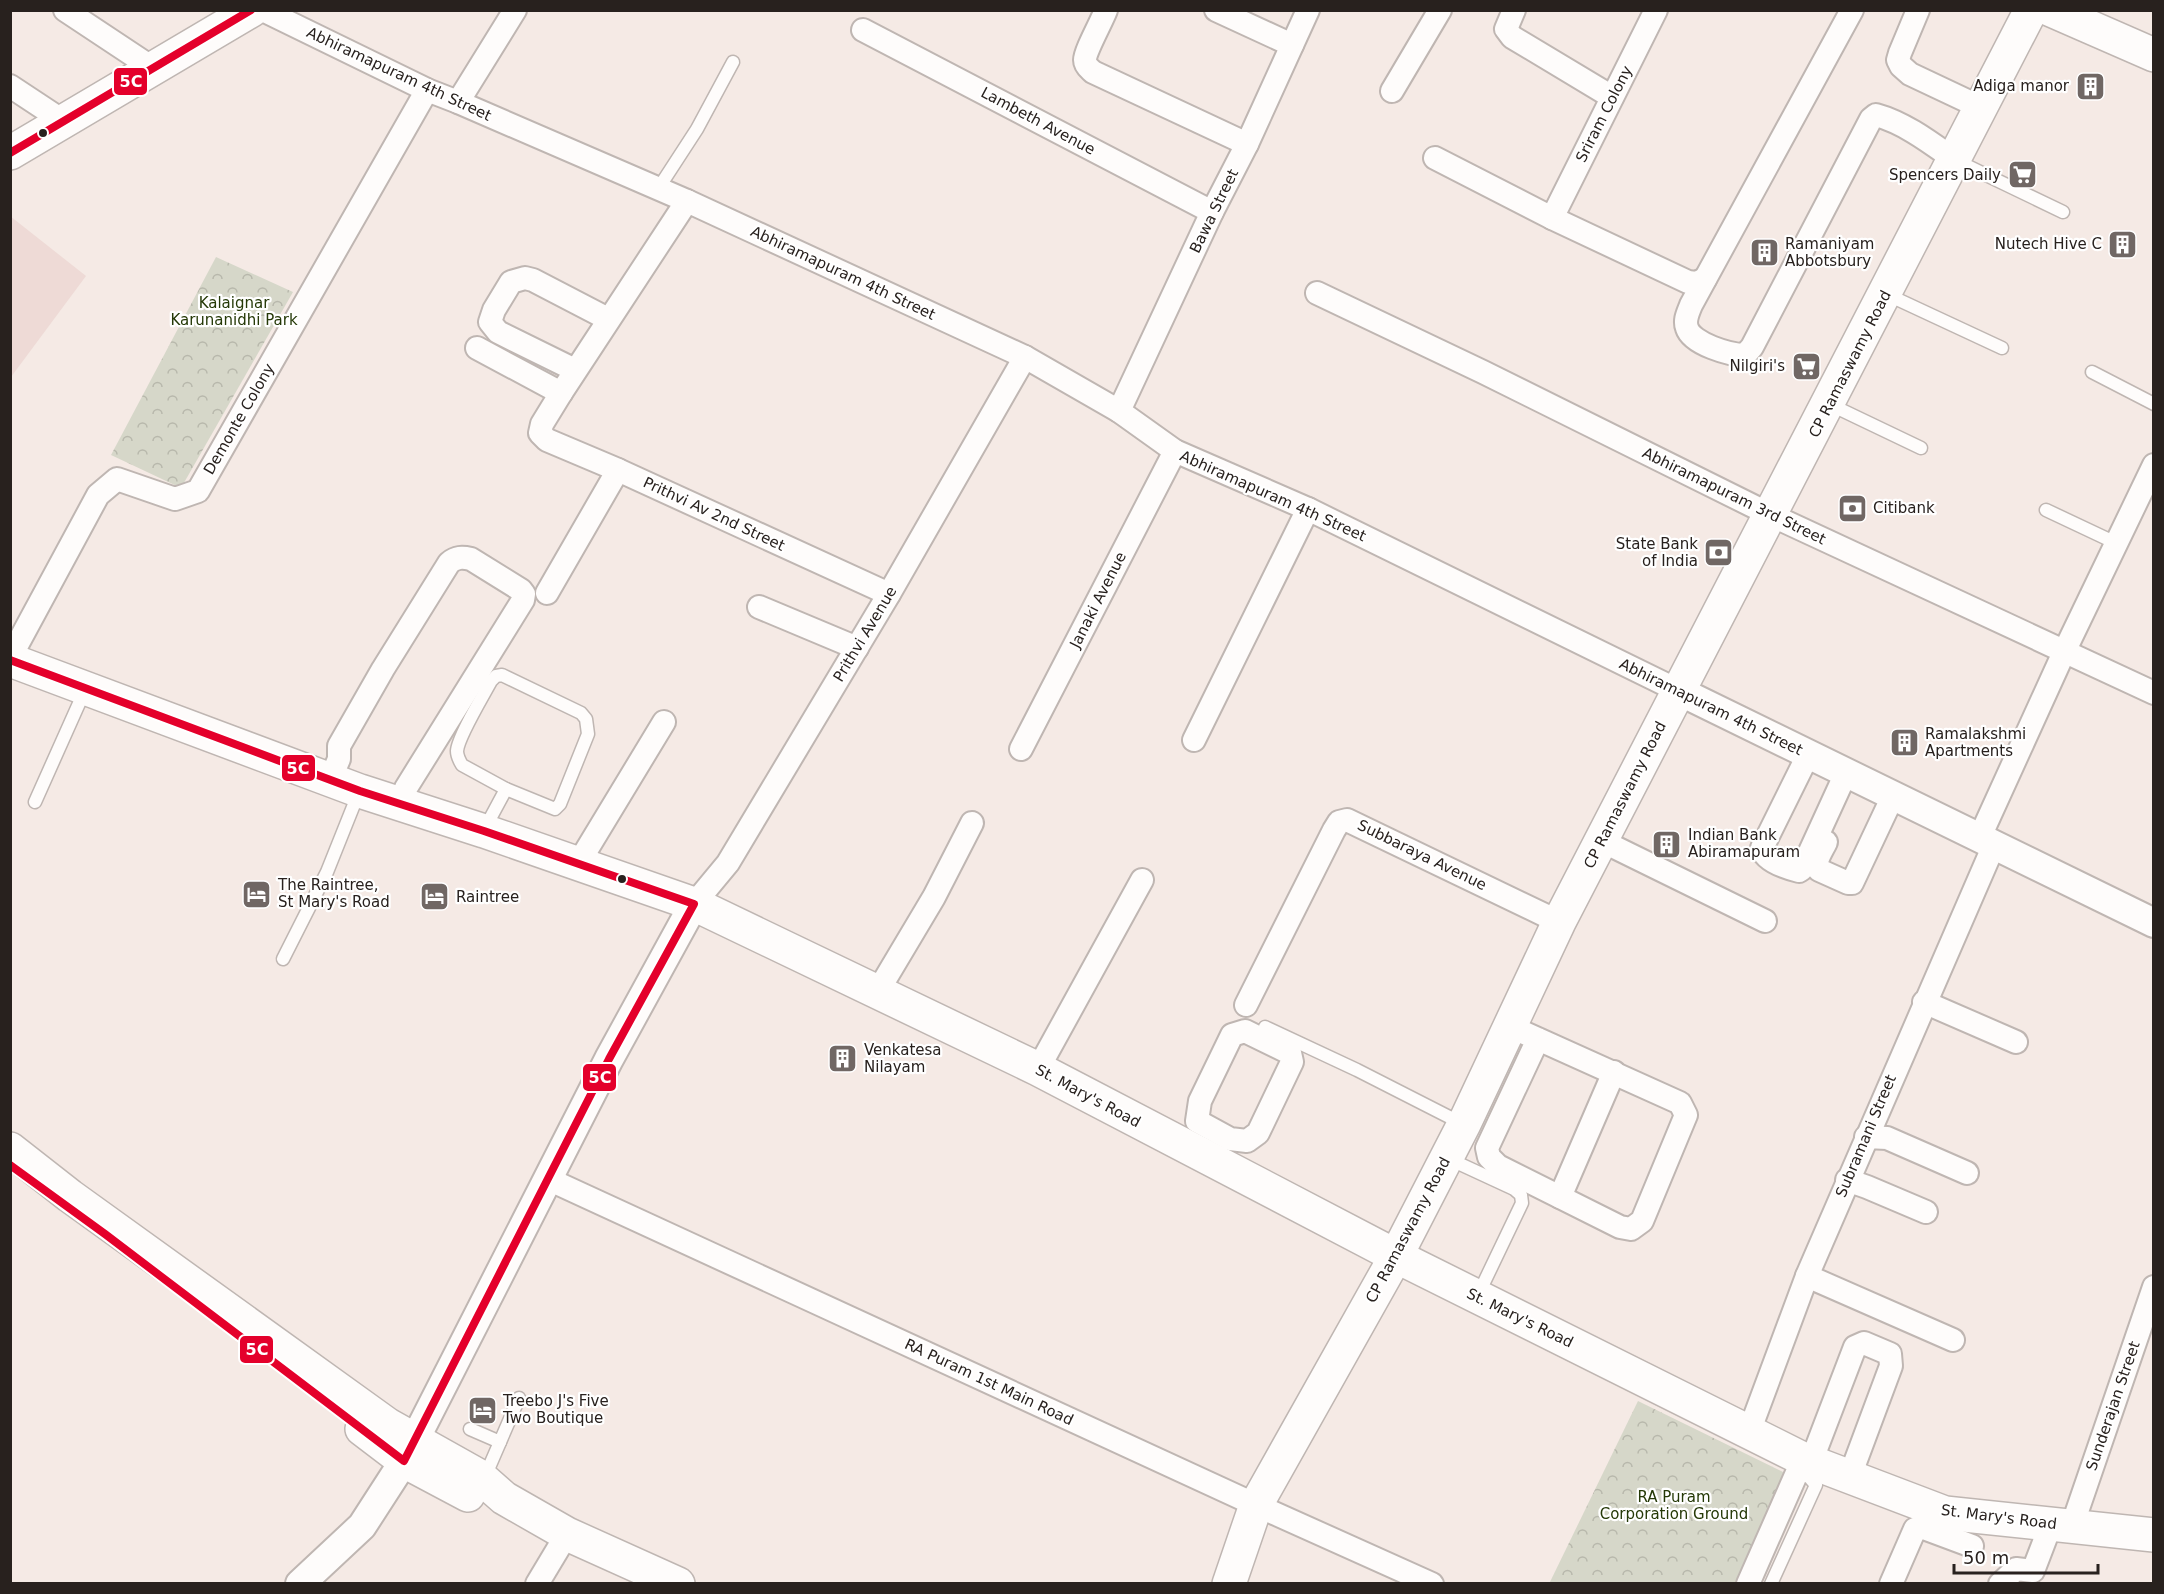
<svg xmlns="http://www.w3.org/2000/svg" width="2164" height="1594" viewBox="0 0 2164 1594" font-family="'DejaVu Sans',sans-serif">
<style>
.education{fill:#eedad6}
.forest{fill:url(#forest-crowns)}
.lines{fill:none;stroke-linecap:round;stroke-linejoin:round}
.service-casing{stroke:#bfb6b2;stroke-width:15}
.minor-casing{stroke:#bfb6b2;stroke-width:26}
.tertiary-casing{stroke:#bfb6b2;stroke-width:32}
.secondary-casing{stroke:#bfb6b2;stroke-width:36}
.service{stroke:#fefcfb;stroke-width:12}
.minor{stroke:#fefcfb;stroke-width:22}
.tertiary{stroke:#fefcfb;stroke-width:28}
.secondary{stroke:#fefcfb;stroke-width:33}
.bus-1-casing{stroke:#fff;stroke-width:12}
.bus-1{stroke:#e4002b;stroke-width:8}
.bus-dot{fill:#28211e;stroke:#fff;stroke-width:2}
.labels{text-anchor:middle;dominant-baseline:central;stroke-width:4.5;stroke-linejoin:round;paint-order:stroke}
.street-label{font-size:15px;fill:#28211e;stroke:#fff}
.poi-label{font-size:15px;fill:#28211e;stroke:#fff;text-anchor:start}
.park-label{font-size:15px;fill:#253907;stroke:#fff}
.line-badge{stroke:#fff;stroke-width:2}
.badge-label{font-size:16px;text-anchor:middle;font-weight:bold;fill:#fff}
</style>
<defs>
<pattern id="forest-crowns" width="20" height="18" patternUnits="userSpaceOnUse" patternTransform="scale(1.5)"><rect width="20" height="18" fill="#d6d7c9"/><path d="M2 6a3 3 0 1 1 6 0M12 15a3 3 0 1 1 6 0" fill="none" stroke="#b8b8ac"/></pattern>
</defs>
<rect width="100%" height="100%" fill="#f5eae5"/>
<path class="education" d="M10,216L86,276L11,377H10Z"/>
<g class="forest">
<path d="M216,257L293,292L181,488L111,455Z"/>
<path d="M1638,1401L1787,1474L1741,1583L1549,1584Z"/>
</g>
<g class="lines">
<defs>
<g id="service">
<path d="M1955,160L2063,212"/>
<path d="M658,189L697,129L733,62"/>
<path d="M1886,294L2002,348"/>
<path d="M2092,372L2154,404"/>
<path d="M1829,404L1921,448"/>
<path d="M2046,510L2116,543"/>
<path d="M502,675L581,713L586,719L588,734L560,804L555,809L506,789L462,765C459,760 457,756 457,751C458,737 483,696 491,681L496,676Z"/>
<path d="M35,802L85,690"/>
<path d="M484,830L506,789"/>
<path d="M283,959L327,872L359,792"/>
<path d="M1265,1027L1357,1070L1463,1124"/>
<path d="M1447,1158L1514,1189L1521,1195L1522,1203L1478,1295"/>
<path d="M470,1429L500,1442"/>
<path d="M484,1479L519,1398"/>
<path d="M1771,1584L1816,1485L1809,1477L1801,1475"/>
</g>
<g id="minor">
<path d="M65,10L154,69"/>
<path d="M263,10L427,90L458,102L687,201L1025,357L1119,411L1175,451L1308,509L1679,691"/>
<path d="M1106,10C1102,21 1085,51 1085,60C1085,66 1090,69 1093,72L1247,144"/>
<path d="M1216,10L1292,45"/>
<path d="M1514,10L1506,29L1512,37L1612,97"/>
<path d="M1852,10L1691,305C1688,313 1684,320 1687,328C1692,344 1730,355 1745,355L1752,347L1871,119L1876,115C1905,123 1931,143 1955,160"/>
<path d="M1918,10L1900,53L1898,60L1901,66L1910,74L1982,108"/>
<path d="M863,30L1212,212"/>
<path d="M10,86L63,121"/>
<path d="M1392,91L1440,10"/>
<path d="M458,102L515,10"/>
<path d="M1435,158L1552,218L1688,282L1696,283L1705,279"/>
<path d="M687,201L561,393L542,424L540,433L547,440L618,470L889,594"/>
<path d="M1552,218L1656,10"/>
<path d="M1317,293L1483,372L1771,515L2154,693"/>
<path d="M477,348L561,393"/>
<path d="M575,370L498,332L490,322L494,310L511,282L525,278L533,280L608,319"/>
<path d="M1119,411L1212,212L1247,144L1308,10"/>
<path d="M547,593L618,470"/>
<path d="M759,607L857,648"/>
<path d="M10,658L98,495L117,479L175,499L198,491L427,90"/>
<path d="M1194,740L1308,509"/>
<path d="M1021,749L1175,451"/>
<path d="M1808,755L1762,848C1764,861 1787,868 1799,871L1802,869L1846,773"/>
<path d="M330,780L339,759V746L383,669L449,563C456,557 462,557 471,559L521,590L524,594L523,600L406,788L400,803"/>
<path d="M1979,839L2065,650L2154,465"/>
<path d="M1602,841L1765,921"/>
<path d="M1826,842C1822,851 1813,862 1819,870L1848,883H1852L1893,796"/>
<path d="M578,864L664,722"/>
<path d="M694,904L728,863L889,594L1025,357"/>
<path d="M878,991L934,897L972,823"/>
<path d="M1924,1002L2016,1042"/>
<path d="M1246,1005L1334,830L1339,822L1347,820L1559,922"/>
<path d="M1509,1026L1680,1103L1686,1115L1642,1221L1631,1229L1620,1227L1498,1166L1489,1157L1487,1148L1538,1039"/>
<path d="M1245,1031L1290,1053L1292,1062L1258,1133L1247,1141L1230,1139L1197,1121L1200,1101L1232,1035Z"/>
<path d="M1038,1069L1142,880"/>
<path d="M1866,1137L1887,1138L1967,1173"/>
<path d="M548,1179L1256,1505L1432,1584"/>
<path d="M1847,1180L1867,1187L1926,1212"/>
<path d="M1560,1197L1614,1072"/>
<path d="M1807,1276L1953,1340"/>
<path d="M1749,1432L1807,1276L1994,845"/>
<path d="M1811,1462L1855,1347L1864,1343L1890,1354L1891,1366L1850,1476"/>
<path d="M2072,1526L2154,1287"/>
<path d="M537,1584L567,1534"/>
<path d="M1748,1584L1803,1459"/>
<path d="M1891,1584L1915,1529L1921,1527L1972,1546"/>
<path d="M2000,1584L2016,1569L2033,1571L2051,1524"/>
</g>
<g id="tertiary">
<path d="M1679,691L2154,923"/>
<path d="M300,1584L362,1526L404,1461L609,1059L694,904"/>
</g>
<g id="secondary">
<path d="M2051,10L2154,55"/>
<path d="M10,153L252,10"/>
<path d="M10,660L360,791L484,831L694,904L1038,1069L1396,1256L1803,1459L1945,1513L2154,1535"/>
<path d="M10,1149L70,1196L388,1425L479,1476L504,1498L567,1534L678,1584"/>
<path d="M362,1429L404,1461L468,1495"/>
<path d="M1229,1584L1256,1505L1396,1256L1464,1124L1559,922L2031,10"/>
</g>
</defs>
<use href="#service" class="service-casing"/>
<use href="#minor" class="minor-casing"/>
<use href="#tertiary" class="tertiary-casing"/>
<use href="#secondary" class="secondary-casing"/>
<use href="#service" class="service"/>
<use href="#minor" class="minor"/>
<use href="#tertiary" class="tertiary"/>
<use href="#secondary" class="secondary"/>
<defs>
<g id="bus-1">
<path d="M10,153L251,10"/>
<path d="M10,660L360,791L484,831L694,904L609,1059L404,1461L105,1234L10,1165"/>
</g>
</defs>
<use href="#bus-1" class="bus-1-casing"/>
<use href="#bus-1" class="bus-1"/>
</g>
<defs>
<symbol id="building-square" viewBox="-11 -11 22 22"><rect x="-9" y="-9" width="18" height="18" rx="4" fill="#706764" stroke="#fff"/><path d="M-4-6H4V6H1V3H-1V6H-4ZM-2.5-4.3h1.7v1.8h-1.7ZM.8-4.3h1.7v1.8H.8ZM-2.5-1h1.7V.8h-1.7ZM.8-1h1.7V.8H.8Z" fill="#fff"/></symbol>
<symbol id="supermarket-square" viewBox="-11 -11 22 22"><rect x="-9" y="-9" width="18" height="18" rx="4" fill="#706764" stroke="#fff"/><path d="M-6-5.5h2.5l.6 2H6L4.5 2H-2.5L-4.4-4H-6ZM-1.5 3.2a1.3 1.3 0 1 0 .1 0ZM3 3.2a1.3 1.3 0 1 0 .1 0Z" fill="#fff"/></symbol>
<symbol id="bank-square" viewBox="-11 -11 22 22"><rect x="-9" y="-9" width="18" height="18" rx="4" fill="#706764" stroke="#fff"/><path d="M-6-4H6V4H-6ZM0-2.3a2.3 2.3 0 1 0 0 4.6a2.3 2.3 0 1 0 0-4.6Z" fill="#fff"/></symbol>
<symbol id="hotel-square" viewBox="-11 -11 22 22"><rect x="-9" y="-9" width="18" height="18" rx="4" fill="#706764" stroke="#fff"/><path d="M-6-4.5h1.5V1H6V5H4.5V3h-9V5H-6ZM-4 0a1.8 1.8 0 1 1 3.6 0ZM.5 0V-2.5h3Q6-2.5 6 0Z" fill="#fff"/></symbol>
</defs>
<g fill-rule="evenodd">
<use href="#building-square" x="2074" y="70" width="33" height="33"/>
<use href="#supermarket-square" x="2006" y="158" width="33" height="33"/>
<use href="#building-square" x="2106" y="228" width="33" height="33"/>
<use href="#building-square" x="1748" y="236" width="33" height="33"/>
<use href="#supermarket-square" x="1790" y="350" width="33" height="33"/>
<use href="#bank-square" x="1836" y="492" width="33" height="33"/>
<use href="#bank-square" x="1702" y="536" width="33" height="33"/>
<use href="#building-square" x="1888" y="726" width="33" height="33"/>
<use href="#building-square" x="1650" y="828" width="33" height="33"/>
<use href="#hotel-square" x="240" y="878" width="33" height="33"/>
<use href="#hotel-square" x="418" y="880" width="33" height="33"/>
<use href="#building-square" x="826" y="1042" width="33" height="33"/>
<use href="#hotel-square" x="466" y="1394" width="33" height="33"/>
</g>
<g class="bus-dot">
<circle cx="43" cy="133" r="5"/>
<circle cx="622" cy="879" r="5"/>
</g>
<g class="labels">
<g class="street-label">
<text transform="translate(399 74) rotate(25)">Abhiramapuram 4th Street</text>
<text transform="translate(1604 114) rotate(-63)">Sriram Colony</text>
<text transform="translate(1038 121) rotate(28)">Lambeth Avenue</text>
<text transform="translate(1214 211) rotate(-64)">Bawa Street</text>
<text transform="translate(843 273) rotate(25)">Abhiramapuram 4th Street</text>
<text transform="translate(1850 364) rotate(-63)">CP Ramaswamy Road</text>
<text transform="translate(239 419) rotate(-60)">Demonte Colony</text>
<text transform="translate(1273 496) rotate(24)">Abhiramapuram 4th Street</text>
<text transform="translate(1734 496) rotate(26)">Abhiramapuram 3rd Street</text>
<text transform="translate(714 514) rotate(25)">Prithvi Av 2nd Street</text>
<text transform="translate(1098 600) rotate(-63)">Janaki Avenue</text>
<text transform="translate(865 634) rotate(-59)">Prithvi Avenue</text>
<text transform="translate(1711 707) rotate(26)">Abhiramapuram 4th Street</text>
<text transform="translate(1625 795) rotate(-63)">CP Ramaswamy Road</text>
<text transform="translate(1422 855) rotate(26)">Subbaraya Avenue</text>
<text transform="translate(1088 1096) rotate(28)">St. Mary's Road</text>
<text transform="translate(1866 1136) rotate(-67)">Subramani Street</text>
<text transform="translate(1408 1230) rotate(-62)">CP Ramaswamy Road</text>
<text transform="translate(1520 1318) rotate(26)">St. Mary's Road</text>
<text transform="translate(989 1382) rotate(25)">RA Puram 1st Main Road</text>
<text transform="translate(2113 1406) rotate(-71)">Sunderajan Street</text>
<text transform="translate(1999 1517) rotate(7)">St. Mary's Road</text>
</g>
<g class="poi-label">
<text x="2069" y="86" text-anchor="end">Adiga manor</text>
<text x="2001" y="175" text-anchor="end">Spencers Daily</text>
<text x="1785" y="244">Ramaniyam<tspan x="1785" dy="17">Abbotsbury</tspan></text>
<text x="2102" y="244" text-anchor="end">Nutech Hive C</text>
<text x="1785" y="366" text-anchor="end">Nilgiri's</text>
<text x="1873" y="508">Citibank</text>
<text x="1698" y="544" text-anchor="end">State Bank<tspan x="1698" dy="17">of India</tspan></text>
<text x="1925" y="734">Ramalakshmi<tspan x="1925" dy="17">Apartments</tspan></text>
<text x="1688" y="835">Indian Bank<tspan x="1688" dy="17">Abiramapuram</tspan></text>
<text x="278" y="885">The Raintree,<tspan x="278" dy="17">St Mary's Road</tspan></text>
<text x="456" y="897">Raintree</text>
<text x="864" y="1050">Venkatesa<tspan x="864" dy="17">Nilayam</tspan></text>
<text x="503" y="1401">Treebo J's Five<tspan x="503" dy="17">Two Boutique</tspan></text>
</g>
<g class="park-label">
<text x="234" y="303">Kalaignar<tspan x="234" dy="17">Karunanidhi Park</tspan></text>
<text x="1674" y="1497">RA Puram<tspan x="1674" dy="17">Corporation Ground</tspan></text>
</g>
</g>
<g class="line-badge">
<rect x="113" y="67" width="35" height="29" rx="6" fill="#e4002b"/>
<rect x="281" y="754" width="35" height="28" rx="6" fill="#e4002b"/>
<rect x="582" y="1063" width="35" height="29" rx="6" fill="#e4002b"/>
<rect x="239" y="1335" width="35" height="29" rx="6" fill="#e4002b"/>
</g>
<g class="badge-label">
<text x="131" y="87">5C</text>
<text x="298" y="774">5C</text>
<text x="600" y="1083">5C</text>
<text x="257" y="1355">5C</text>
</g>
<rect width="2164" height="1594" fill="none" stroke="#28211e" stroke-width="24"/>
<path d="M1954 1564v9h144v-9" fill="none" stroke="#28211e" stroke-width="3"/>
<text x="1963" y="1564" font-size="18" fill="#28211e" stroke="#ffffff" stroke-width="4.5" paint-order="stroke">50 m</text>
</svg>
